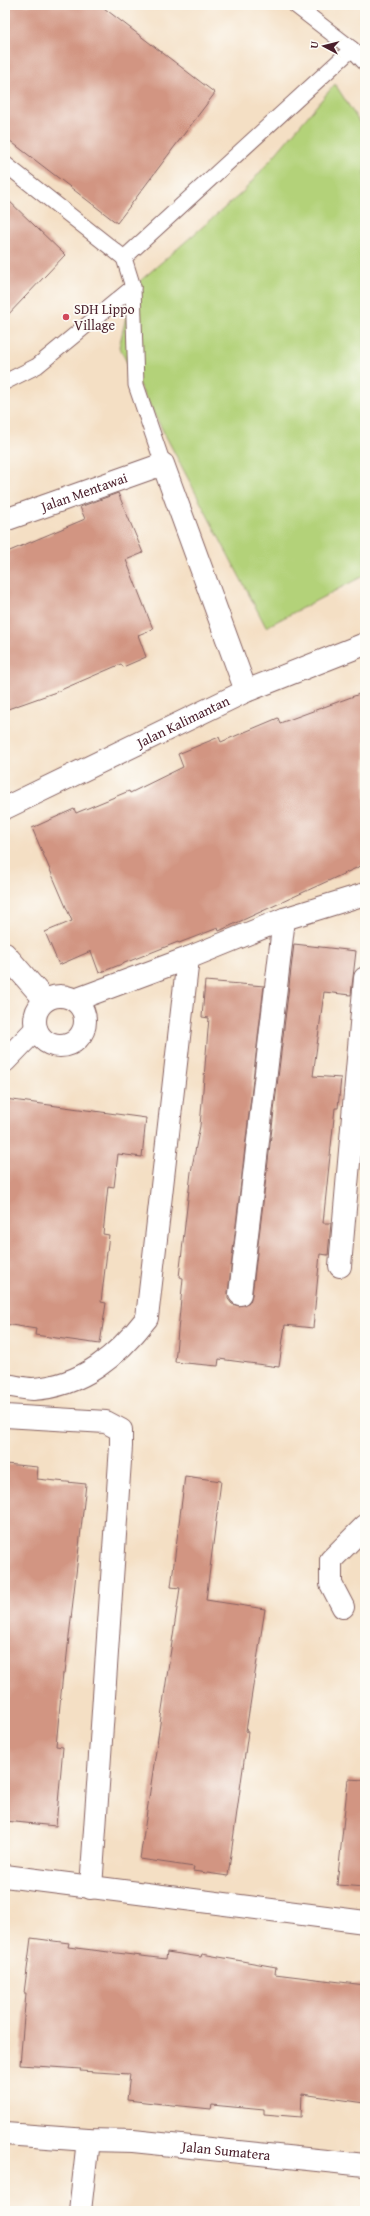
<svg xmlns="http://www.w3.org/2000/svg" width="370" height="2216" viewBox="0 0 370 2216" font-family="'Gentium Book Plus',serif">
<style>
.green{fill:#b3d279;stroke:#7e7852}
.building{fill:#d29582}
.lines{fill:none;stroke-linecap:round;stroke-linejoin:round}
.lane-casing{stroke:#866261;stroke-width:17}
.street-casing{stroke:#866261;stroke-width:24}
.lane{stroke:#fff;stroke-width:15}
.street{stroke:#fff;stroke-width:22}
.poi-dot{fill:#d1495b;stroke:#fdfcf7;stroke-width:1.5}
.labels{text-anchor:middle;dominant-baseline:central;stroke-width:3.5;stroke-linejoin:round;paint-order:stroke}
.poi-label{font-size:14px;fill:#4a1f2b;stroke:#fdfcf7;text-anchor:start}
.street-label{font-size:14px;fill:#4a1f2b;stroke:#fdfcf7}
</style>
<rect width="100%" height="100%" fill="#fdfcf7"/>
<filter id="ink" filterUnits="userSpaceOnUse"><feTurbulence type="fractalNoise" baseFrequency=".025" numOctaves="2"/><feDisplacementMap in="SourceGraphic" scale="8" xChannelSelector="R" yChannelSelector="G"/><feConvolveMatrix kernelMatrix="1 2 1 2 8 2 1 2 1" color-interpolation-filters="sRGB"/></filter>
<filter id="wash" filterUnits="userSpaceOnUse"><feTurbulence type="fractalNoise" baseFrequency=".012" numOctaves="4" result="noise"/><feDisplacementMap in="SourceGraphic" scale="16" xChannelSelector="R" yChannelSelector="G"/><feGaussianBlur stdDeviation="0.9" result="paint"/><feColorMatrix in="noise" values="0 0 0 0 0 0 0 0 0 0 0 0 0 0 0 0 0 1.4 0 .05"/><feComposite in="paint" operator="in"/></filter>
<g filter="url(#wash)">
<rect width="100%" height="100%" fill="#f4dfc4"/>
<path class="green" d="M335,84L365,131V575L266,627L119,347L133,287L244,191Z"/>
<g id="blocks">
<g class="building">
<path d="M5,5H100L215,93L117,223L5,137Z"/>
<path d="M5,197L65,255L5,318Z"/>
<path d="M118,493L143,553L126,560L153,629L138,635L146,657L123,667L121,664L56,692L5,710V553L85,519L80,507Z"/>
<path d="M365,692V864L219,931L218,928L179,943L178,942L99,973L91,951L59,965L45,932L72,921L32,828L74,809L76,813L129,791L130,793L183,767L178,754L219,737L221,742L278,718L280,723Z"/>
<path d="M294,944L356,951L351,995L324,992L313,1076L341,1078L338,1108H335L323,1223H331L328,1255L320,1254L313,1328L285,1325L279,1367L219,1359L218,1366L175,1362L183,1278L179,1277L191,1172L200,1126L209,1018L202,1017L205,981L264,986L228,1293V1299L232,1304L239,1306L250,1302L252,1295Z"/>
<path d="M5,1099L146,1118L142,1157L118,1154L114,1187L108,1186L103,1234L109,1235L101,1302L106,1303L100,1344L35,1335L36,1329L5,1324Z"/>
<path d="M5,1464L38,1467L37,1479L86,1484L65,1673H63L56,1746L63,1747L56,1826L5,1821Z"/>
<path d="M185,1476L221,1481L206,1600L265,1609L246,1731L248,1732L228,1876L193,1871L194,1867L140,1859L180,1588L171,1587Z"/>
<path d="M348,1779L365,1780V1887L337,1885Z"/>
<path d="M31,1938L69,1943L68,1947L166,1959L167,1952L201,1957L202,1954L276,1967L275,1974L365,1985V2103L302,2094L301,2117L264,2114V2110L212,2105L211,2109L172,2105L127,2100L130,2074L80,2071L81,2069L20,2065L26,1993H24Z"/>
</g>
</g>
</g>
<g filter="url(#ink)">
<use href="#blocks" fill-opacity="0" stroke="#866261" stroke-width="1"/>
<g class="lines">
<defs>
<g id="lane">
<path d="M295,5L352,49"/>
<path d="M5,164L124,258"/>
<path d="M5,382L37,366L133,287"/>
<path d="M163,464L136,385L133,287L124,258L352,49L365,63"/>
</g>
<g id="street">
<path id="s1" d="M5,520L163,464L246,691"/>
<path id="s2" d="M5,808L246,691L365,644"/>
<path d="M5,954L45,1000"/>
<circle cx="60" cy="1021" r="25"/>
<path d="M75,1000L188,958L284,919L365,894"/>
<path d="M5,1061L36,1029"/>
<path d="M340,1266L365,978"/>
<path d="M240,1294L284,919"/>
<path d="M5,1385C14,1386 24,1389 33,1389C83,1386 118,1355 147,1318L188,958"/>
<path d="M5,1416L106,1422L121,1430V1446L91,1888"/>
<path d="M343,1607L331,1584V1560L365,1526"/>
<path d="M5,1876L365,1922"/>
<path id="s3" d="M5,2134L88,2140L133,2141L365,2165"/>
<path d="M80,2211L88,2140"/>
</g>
</defs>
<use href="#lane" class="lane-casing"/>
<use href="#street" class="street-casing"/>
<use href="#lane" class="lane"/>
<use href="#street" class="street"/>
</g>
</g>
<circle class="poi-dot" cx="66" cy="317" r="4"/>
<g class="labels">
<g class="poi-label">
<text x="74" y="309">SDH Lippo<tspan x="74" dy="16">Village</tspan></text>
</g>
<g class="street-label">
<text stroke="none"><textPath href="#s1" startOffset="84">Jalan Mentawai</textPath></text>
<text stroke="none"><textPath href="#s2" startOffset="198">Jalan Kalimantan</textPath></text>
<text stroke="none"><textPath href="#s3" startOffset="222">Jalan Sumatera</textPath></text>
</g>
</g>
<rect width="370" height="2216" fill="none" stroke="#fdfcf7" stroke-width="20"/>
<g transform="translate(324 46) rotate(277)" stroke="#fdfcf7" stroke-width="3" paint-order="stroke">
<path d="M0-3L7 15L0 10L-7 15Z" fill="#4a1f2b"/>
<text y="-6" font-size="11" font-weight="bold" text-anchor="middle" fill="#4a1f2b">U</text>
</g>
</svg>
